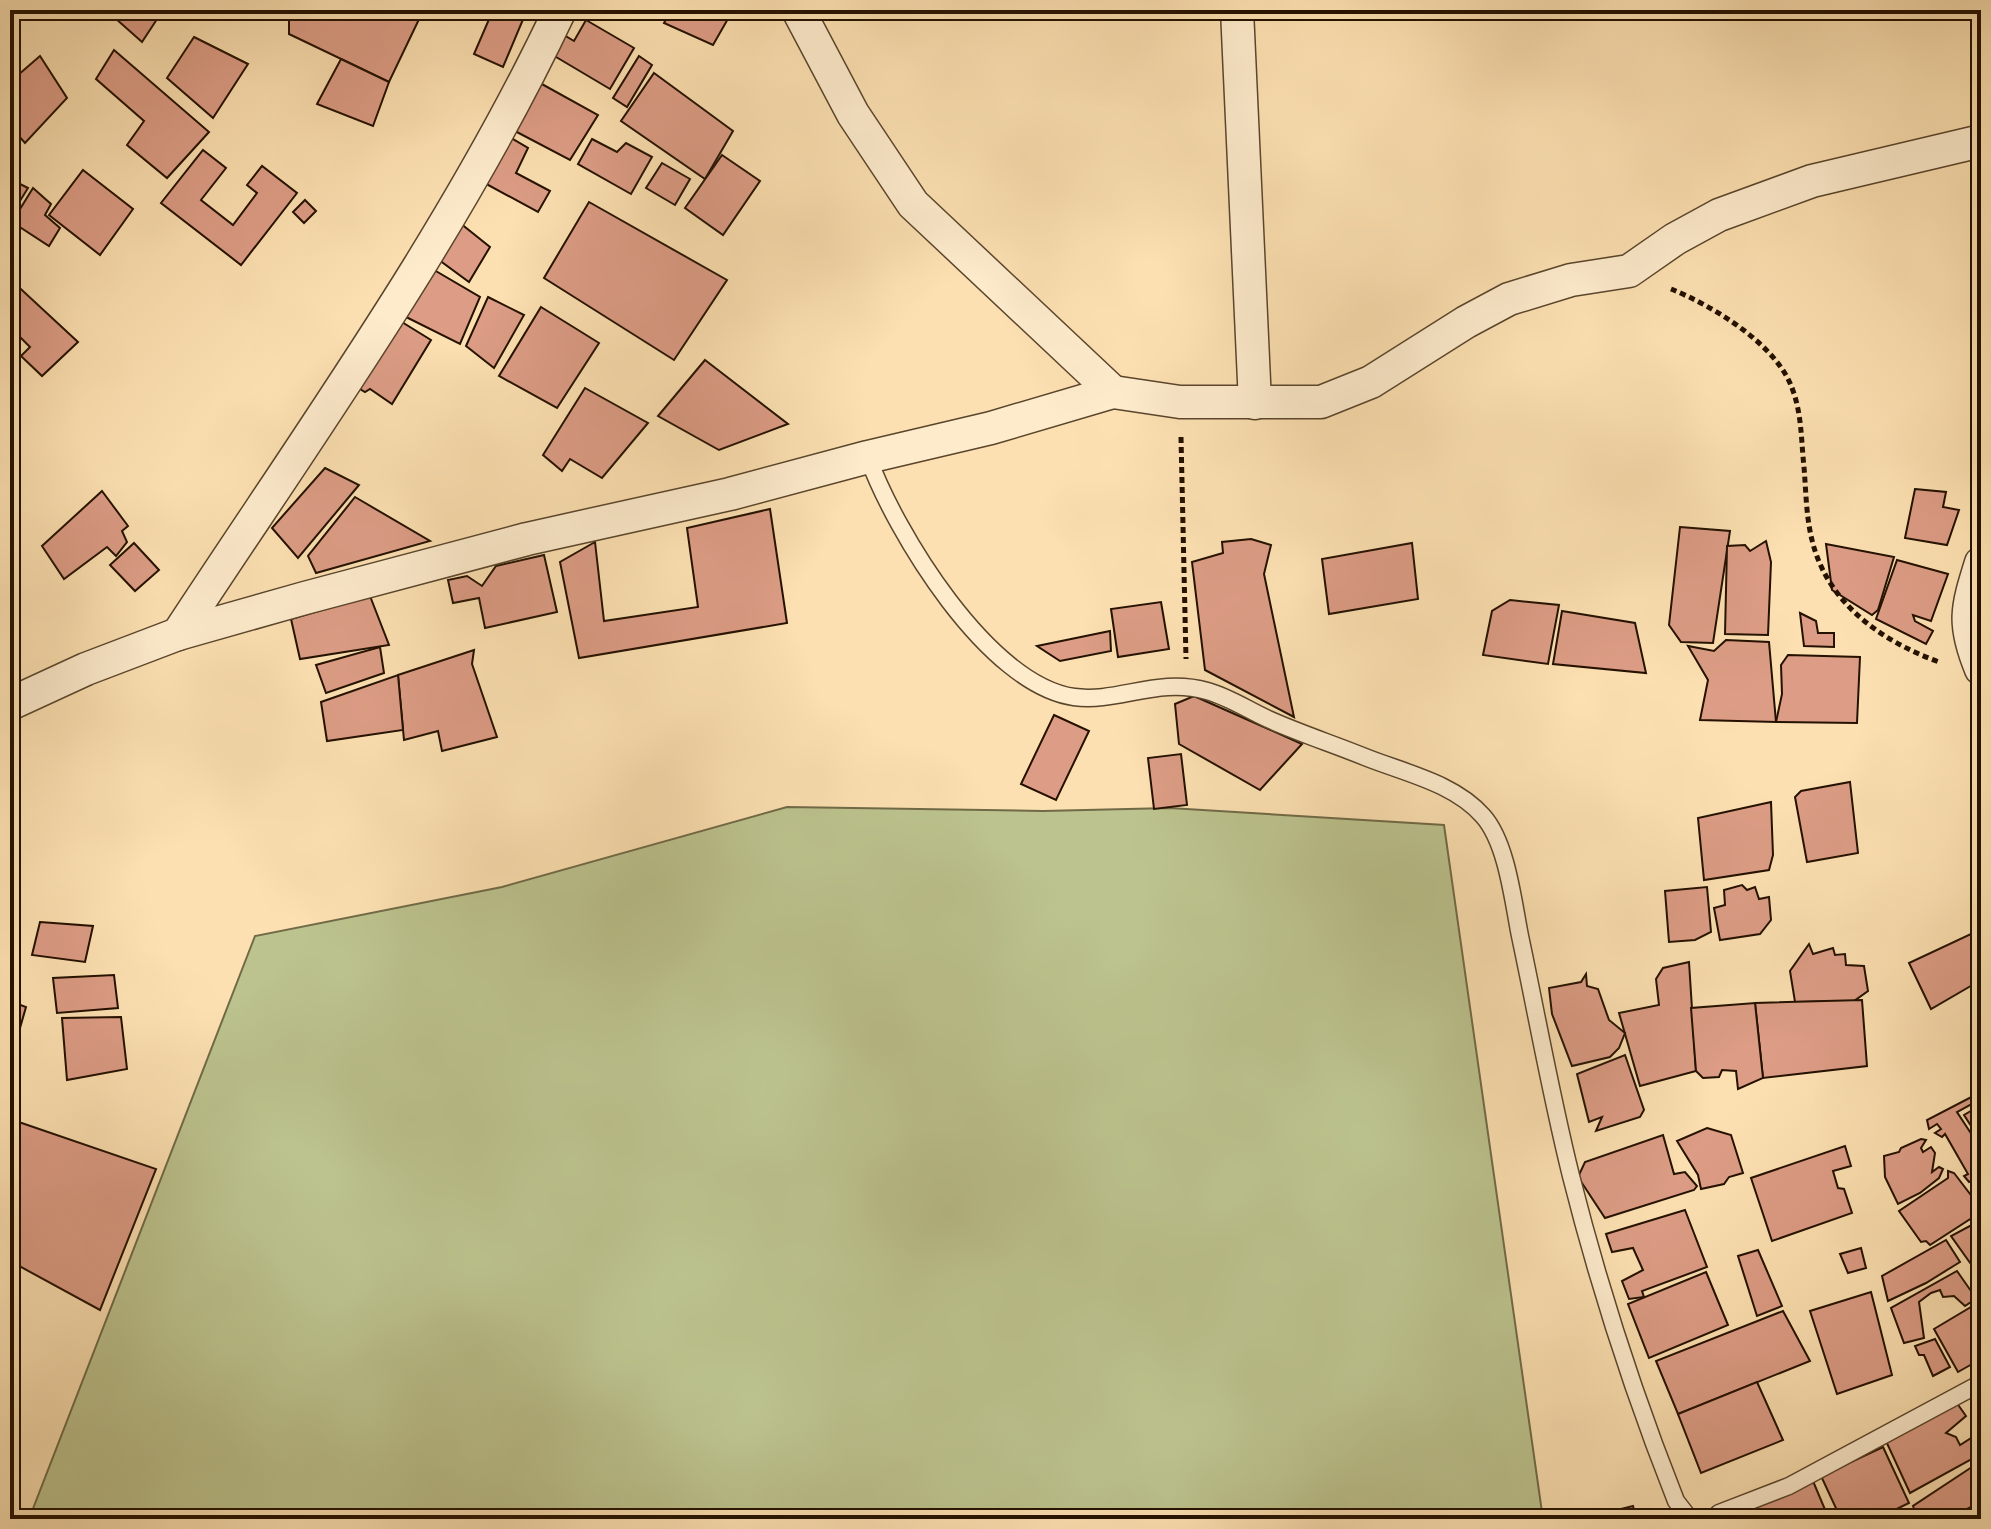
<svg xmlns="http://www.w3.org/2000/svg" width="1991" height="1529" viewBox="0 0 1991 1529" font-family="'IM FELL French Canon',serif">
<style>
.green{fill:#bcc38e;stroke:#706a47;stroke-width:2}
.building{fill:#dc9c85;stroke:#241100;stroke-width:2}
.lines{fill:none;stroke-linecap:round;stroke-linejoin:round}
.lane-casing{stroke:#5a452c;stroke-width:19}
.street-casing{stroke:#5a452c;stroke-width:35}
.path{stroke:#241100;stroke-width:5;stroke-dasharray:6 4;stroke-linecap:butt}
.lane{stroke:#fdebcc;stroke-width:16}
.street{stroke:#fdebcc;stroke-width:32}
</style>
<rect width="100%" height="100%" fill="#fce0b1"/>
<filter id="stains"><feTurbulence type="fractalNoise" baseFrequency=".0025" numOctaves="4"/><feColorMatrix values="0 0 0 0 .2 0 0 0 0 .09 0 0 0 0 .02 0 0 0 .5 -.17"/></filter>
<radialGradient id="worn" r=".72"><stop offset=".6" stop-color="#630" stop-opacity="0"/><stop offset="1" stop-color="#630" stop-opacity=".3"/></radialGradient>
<path class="green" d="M787,807L1043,811L1170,808L1444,825L1543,1519H29L255,936L502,887Z"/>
<g class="building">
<path d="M106,10H163L142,42Z"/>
<path d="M289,10H446L422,13L389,82L289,34Z"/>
<path d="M493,10H527L503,67L474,54Z"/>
<path d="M671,10H733L713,45L664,23Z"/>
<path d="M586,20L634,48L610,89L551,54L562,34L574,41Z"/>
<path d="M194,37L248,64L213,118L167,78Z"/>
<path d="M114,50L209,132L167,178L127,145L144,121L96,79Z"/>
<path d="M40,56L67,98L25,143L10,126V82Z"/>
<path d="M639,56L652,65L627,107L613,98Z"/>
<path d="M341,59L389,82L373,126L317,104Z"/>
<path d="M654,73L733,131L705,179L621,121Z"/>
<path d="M540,83L598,115L570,160L513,130Z"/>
<path d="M506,135L528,148L516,173L550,191L538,212L479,180Z"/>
<path d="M592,139L617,152L626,143L652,157L631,194L578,164Z"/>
<path d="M203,150L226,168L201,200L233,225L257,193L247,185L262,166L297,193L241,265L161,203Z"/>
<path d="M722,155L760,181L723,235L685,208Z"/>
<path d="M662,163L690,179L675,205L646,188Z"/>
<path d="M83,170L133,209L100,255L49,215Z"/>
<path d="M10,179L28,188L10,217Z"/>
<path d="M33,188L51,204L45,215L60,228L49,246L12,222Z"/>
<path d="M305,200L316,211L304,223L293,212Z"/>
<path d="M589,202L727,280L674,360L544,278Z"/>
<path d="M460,223L490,247L469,282L435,257Z"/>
<path d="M429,267L480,297L460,344L402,315Z"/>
<path d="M10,279L78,342L42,376L21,356L30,347L10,327Z"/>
<path d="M488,297L524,315L494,368L466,346Z"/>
<path d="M541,307L599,343L557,408L499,376Z"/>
<path d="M397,319L431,340L392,404L370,389L365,392L355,386Z"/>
<path d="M705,360L788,424L719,450L658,416Z"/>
<path d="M585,388L648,423L602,478L570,459L562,471L543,455Z"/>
<path d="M325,468L359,485L298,558L272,528Z"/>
<path d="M1915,489L1946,492L1943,507L1959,510L1947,545L1905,538Z"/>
<path d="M102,491L128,526L122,531L127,542L116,556L107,547L64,579L42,546Z"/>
<path d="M355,497L430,541L316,573L308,556Z"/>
<path d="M770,509L787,623L579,658L560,562L595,542L604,621L698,607L687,528Z"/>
<path d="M1680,527L1730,531L1713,643L1681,642L1669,625Z"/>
<path d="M1251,539L1271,545L1264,574L1294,717L1205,670L1192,562L1223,553L1222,542Z"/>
<path d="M1766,541L1771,562L1768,635L1725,634L1727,546L1745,545L1750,551Z"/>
<path d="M134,543L159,570L135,591L110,565Z"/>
<path d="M1412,543L1418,599L1329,614L1322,559Z"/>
<path d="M1826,544L1894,557L1878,610L1872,615L1832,590Z"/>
<path d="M544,555L557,612L485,628L479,598L453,603L448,580L467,576L482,586L496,566Z"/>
<path d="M1897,560L1948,574L1931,621L1913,615L1915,621L1933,631L1926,644L1876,619Z"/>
<path d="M370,596L389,645L300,659L291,619Z"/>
<path d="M1510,600L1559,605L1548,664L1483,655L1492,611Z"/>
<path d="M1161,602L1169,649L1118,657L1111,609Z"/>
<path d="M1562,611L1635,623L1646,673L1553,664Z"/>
<path d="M1800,613L1816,621L1818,633H1834V647L1804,646Z"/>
<path d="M1110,631L1111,651L1060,661L1037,646Z"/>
<path d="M1726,640L1769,642L1776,722L1700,720L1708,680L1688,646L1714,651Z"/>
<path d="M380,647L384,673L326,693L316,665Z"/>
<path d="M474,650L472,664L497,737L442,751L438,731L404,740L398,675Z"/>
<path d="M1788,655L1860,657L1857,723L1776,722L1782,694L1781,665Z"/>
<path d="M398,675L403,730L327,741L321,702Z"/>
<path d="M1194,696L1302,744L1260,790L1179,744L1175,704Z"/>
<path d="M1054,715L1089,731L1056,800L1021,784Z"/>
<path d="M1181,754L1187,805L1154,809L1148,758Z"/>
<path d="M1850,782L1858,853L1807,862L1795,797L1801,791Z"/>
<path d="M1771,802L1773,855L1769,870L1704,880L1698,818Z"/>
<path d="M1742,885L1747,890L1755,887L1759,899L1769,897L1771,920L1760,934L1720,940L1714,908L1725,905L1724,890Z"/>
<path d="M1707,887L1711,932L1695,940L1669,942L1665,891Z"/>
<path d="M40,922L93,926L85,962L32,955Z"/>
<path d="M1973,933L1981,945V980L1931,1009L1909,963Z"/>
<path d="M1809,944L1813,954L1833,948L1835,955L1845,954L1846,965L1864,966L1868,991L1854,1001L1795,1002L1790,971Z"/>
<path d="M1689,962L1696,1071L1640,1086L1619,1013L1659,1005L1656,979L1663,968Z"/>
<path d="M1586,974L1587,986L1598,989L1609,1020L1625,1033L1619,1048L1610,1057L1572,1066L1552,1014L1549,988L1581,982Z"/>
<path d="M114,975L118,1008L57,1013L53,978Z"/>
<path d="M1862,1000L1867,1066L1763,1078L1755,1003Z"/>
<path d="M10,1001L26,1007L10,1063Z"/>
<path d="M1755,1003L1763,1078L1738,1089L1736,1071L1722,1070L1719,1077L1703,1078L1696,1071L1691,1008Z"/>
<path d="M121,1017L127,1069L67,1080L62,1018Z"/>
<path d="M1625,1055L1644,1110L1640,1117L1596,1131L1602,1117L1589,1122L1577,1074Z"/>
<path d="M1981,1092V1099L1957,1112L1972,1135L1975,1132L1964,1115L1981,1105V1197L1975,1191L1979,1186L1973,1180L1969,1182L1964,1176L1968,1174L1945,1134L1942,1137L1935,1133L1941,1129L1937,1124L1929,1129L1927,1120Z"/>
<path d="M10,1119L156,1169L100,1310L10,1261V1189L15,1177L10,1175Z"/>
<path d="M1707,1128L1731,1135L1743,1173L1729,1177L1724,1184L1701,1189L1698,1175L1677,1141Z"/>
<path d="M1663,1135L1674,1174L1685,1172L1697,1186L1694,1190L1605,1218L1578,1177L1585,1162Z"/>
<path d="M1921,1139L1926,1140L1921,1148L1923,1152L1931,1147L1935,1153L1932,1172L1939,1167L1943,1169L1939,1178L1920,1193L1898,1204L1885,1177L1884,1156L1899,1152L1901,1148Z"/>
<path d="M1845,1146L1851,1166L1833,1171L1838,1188L1844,1189L1852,1213L1772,1241L1751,1178Z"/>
<path d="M1948,1171L1954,1173L1980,1207L1981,1212L1930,1245L1926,1241L1921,1242L1899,1211L1948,1178Z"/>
<path d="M1685,1210L1707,1267L1642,1291L1644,1297L1629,1299L1622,1281L1643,1270L1633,1248L1612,1252L1606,1234Z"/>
<path d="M1981,1220V1262L1973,1267L1951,1236Z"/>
<path d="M1946,1240L1960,1262L1926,1283L1888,1301L1882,1276Z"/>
<path d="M1861,1248L1866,1268L1848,1273L1840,1254Z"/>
<path d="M1758,1250L1782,1306L1757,1316L1738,1256Z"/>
<path d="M1957,1271L1971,1291V1302L1965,1306L1954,1296L1943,1297L1940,1290L1931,1293L1919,1302L1924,1338L1904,1343L1891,1308Z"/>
<path d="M1706,1272L1728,1325L1649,1358L1628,1304Z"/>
<path d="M1871,1292L1892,1375L1837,1394L1810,1311Z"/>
<path d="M1981,1301V1359L1958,1372L1934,1329Z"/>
<path d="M1783,1311L1810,1361L1678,1414L1656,1361Z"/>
<path d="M1935,1339L1950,1367L1933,1376L1924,1355H1919L1915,1346Z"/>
<path d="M1757,1382L1783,1440L1701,1473L1678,1414Z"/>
<path d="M1954,1399L1966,1416L1946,1433L1956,1437L1960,1445L1976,1435L1981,1446V1454L1910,1493L1885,1439Z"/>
<path d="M1883,1447L1909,1503L1876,1519H1841L1821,1476Z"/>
<path d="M1981,1461V1502L1947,1519H1918L1913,1506Z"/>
<path d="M1810,1474L1829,1519H1761L1754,1503Z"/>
<path d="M1633,1506L1636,1519H1619L1617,1510Z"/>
</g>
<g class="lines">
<defs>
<g id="lane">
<path d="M868,457C895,532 988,685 1074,697C1118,703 1158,677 1207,691C1229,697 1248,710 1268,719C1299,733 1333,744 1365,757C1405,773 1454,783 1483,816C1507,843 1513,901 1520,936C1537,1016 1551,1096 1571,1176C1599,1287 1634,1395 1676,1501L1690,1519"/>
<path d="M1713,1519L1719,1513L1789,1486L1981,1383"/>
</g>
<g id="street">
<path d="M1237,10L1255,403"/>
<path d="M1113,392L1180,402H1321L1371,382L1466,322L1509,299L1571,280L1629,271L1675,239L1719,215L1812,181L1981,141"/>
<path d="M1981,563C1967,608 1962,623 1981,669"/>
<path d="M178,634C311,431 456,231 560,10"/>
<path d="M10,704L86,669L178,634L305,598L527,539L730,494L868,457L991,428L1113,392L913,204L853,114L798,10"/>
</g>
</defs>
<use href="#lane" class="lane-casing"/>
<use href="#street" class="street-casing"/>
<g class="path">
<path d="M1671,289C1713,306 1776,344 1792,388C1802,414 1801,440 1804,467C1806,491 1806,516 1812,540C1827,603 1881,641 1939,662"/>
<path d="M1181,437L1186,659"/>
</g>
<use href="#lane" class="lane"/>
<use href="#street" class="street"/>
</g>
<rect width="1991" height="1529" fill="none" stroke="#fce0b1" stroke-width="40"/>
<rect x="12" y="12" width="1967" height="1505" fill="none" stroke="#241100" stroke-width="4"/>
<rect x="20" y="20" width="1951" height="1489" fill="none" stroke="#241100" stroke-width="2"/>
<rect width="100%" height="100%" filter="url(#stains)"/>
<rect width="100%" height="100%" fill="url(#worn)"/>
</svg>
